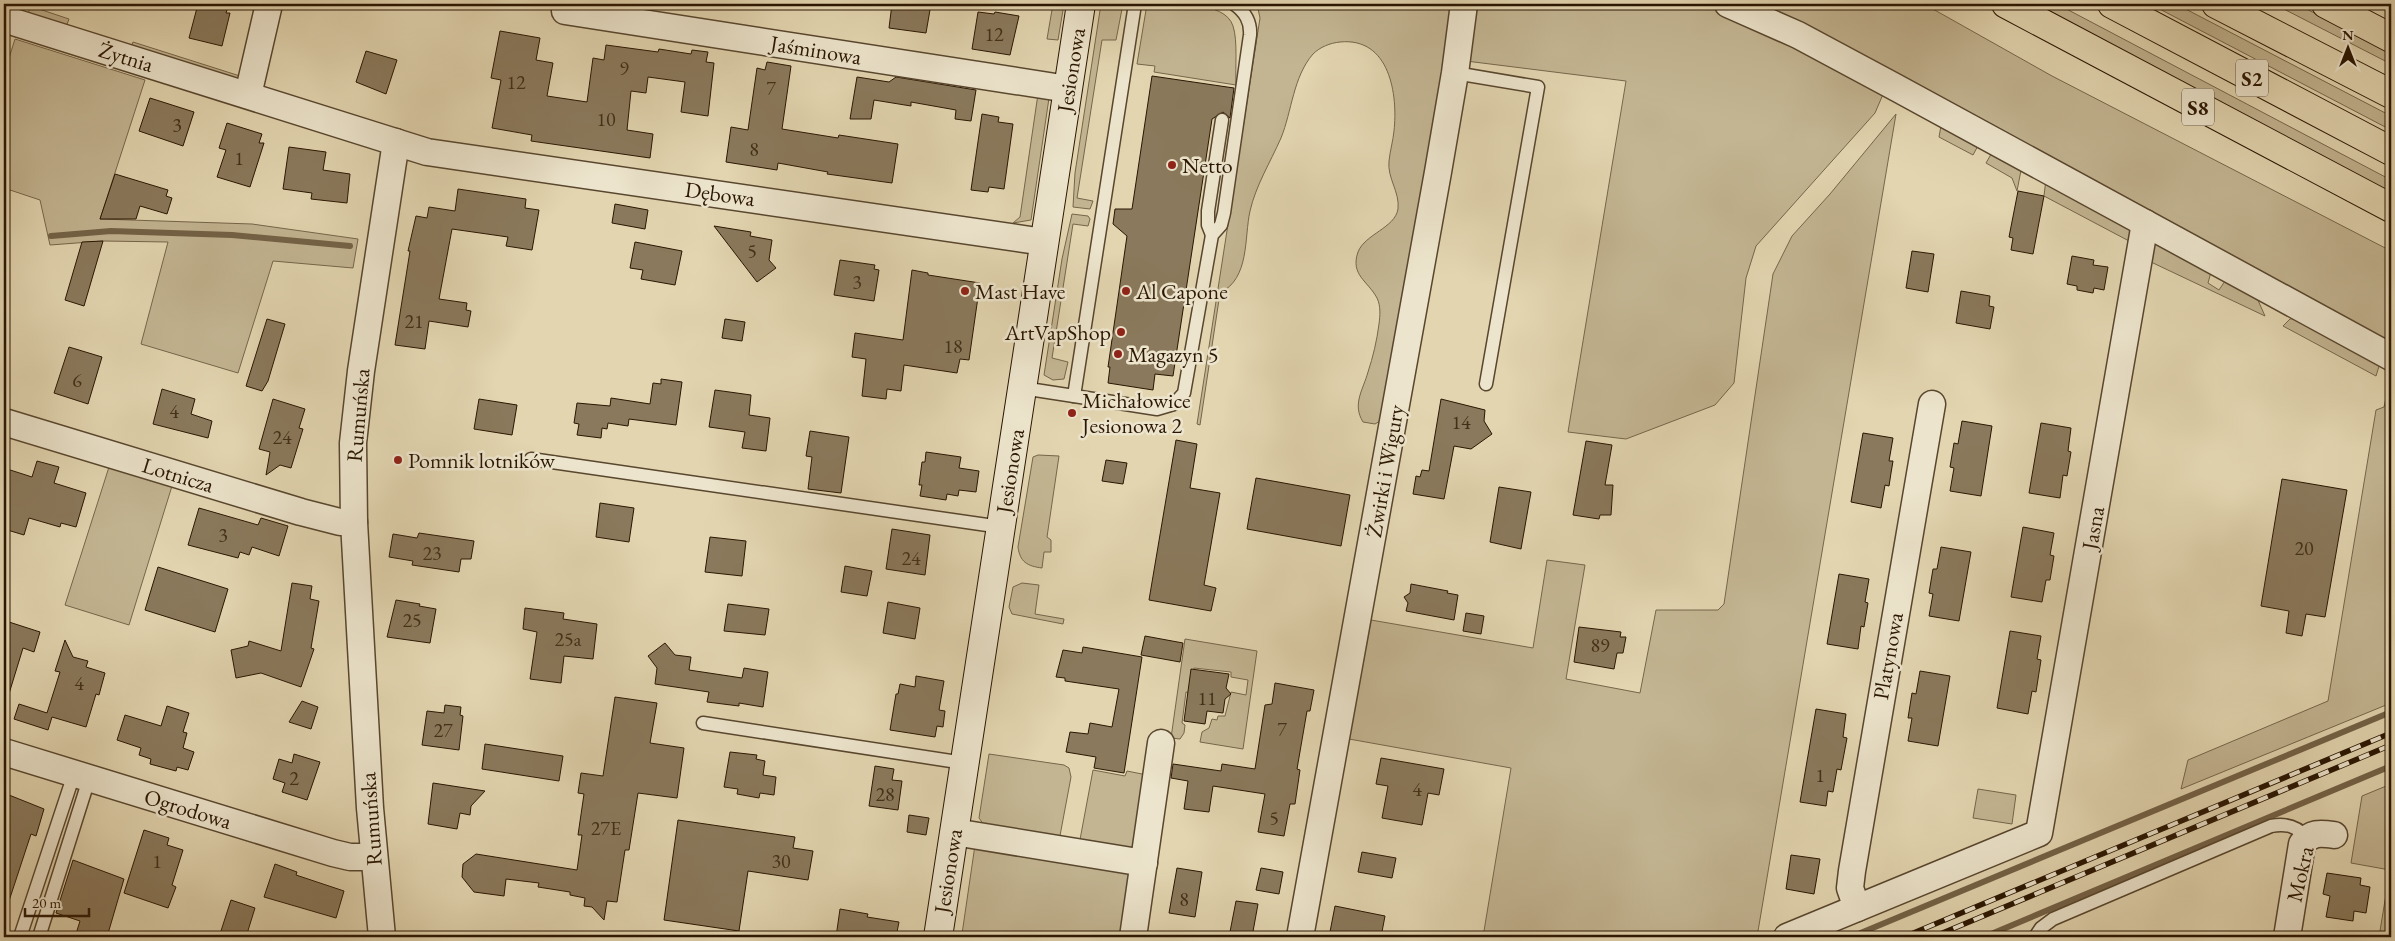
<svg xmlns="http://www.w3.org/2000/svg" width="2395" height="941" viewBox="0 0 2395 941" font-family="'EB Garamond',serif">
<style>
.green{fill:#c3b592;stroke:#76664a}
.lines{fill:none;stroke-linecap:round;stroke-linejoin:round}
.stream{stroke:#736247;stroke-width:6}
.building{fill:#8a795c;stroke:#2a1602}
.lane-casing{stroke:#58462e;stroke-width:15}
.street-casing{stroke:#58462e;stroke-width:29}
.secondary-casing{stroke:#2a1602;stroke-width:30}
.highway-casing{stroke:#2a1602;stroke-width:30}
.lane{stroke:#ece4cc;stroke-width:12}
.street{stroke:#ece4cc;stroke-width:26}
.secondary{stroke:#ece4cc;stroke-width:28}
.highway{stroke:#e2d5b0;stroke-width:28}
.rail-casing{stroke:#2a1602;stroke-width:5.5}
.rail{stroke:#ece4cc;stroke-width:4;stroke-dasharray:11;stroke-linecap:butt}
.poi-dot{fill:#8f2418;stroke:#ece4cc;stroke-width:2}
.labels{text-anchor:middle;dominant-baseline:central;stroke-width:5;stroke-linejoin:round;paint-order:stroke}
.number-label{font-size:20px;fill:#422f18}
.shield{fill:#ece4cc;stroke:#64543f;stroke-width:1}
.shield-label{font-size:21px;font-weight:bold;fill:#2a1602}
.street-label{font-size:22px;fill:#2a1602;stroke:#ece4cc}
.poi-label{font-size:22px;fill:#2a1602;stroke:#ece4cc;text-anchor:start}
</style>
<rect width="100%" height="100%" fill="#e2d5b0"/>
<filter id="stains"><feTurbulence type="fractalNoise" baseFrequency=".004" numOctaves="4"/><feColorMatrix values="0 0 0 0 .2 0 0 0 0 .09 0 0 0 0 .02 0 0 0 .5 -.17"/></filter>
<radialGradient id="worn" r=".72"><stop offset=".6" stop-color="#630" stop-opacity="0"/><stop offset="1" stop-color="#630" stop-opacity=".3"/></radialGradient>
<g class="green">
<path d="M1053,4H1064L1058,40L1047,39Z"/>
<path d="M1101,4H1120L1122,9L1116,40H1102L1077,198L1093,201L1090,209L1073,207L1075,173Z"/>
<path d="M1147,4C1170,4 1225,0 1233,26C1238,41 1235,68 1236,85L1154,72L1155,66L1137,64Z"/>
<path d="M1257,4H1453L1385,418L1375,424L1363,422C1352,404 1363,390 1368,372C1373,357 1377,340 1379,324C1380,316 1381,306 1377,298C1368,281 1350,275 1358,252C1365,234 1395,228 1398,209C1400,192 1387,178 1389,161C1390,151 1393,141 1394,131C1398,95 1390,37 1340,42C1330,43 1320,47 1313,54C1293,77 1292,111 1281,138C1270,163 1256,185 1250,211C1244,238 1250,278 1220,293L1200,425L1197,424L1260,18Z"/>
<path d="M1473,4H1707L1767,29L1884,92L1875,113L1756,246L1746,278L1734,383L1715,405L1626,439L1568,432L1626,81L1466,61Z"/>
<path d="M1749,4H1924L2052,76L2391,251V347Z"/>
<path d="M2031,4H2057L2391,180V193Z"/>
<path d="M2150,4H2176L2391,116V130Z"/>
<path d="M2274,4H2297L2391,53V64Z"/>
<path d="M30,6L69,19L66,27L28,15Z"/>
<path d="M15,39L145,80L100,219L252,224L358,239L353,268L273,261L238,373L141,344L168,242L103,241L50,245L40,200L4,188V74Z"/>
<path d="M133,42L240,76L245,75L236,81L131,47Z"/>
<path d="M1038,94L1049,98L1031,220L1013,223L1020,217Z"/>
<path d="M1896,114L1757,937H1483L1511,768L1349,739L1371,620L1533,648L1547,560L1585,565L1566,679L1640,693L1656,610H1718L1724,604L1773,274L1792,236L1830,194Z"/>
<path d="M1942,120L1980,142L1973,155L1939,137Z"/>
<path d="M1994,149L2022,165L2017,191L2012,178L1986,163Z"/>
<path d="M2046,179L2134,226L2129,241L2044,196Z"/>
<path d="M1072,214L1088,216L1090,219L1088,226L1073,224L1052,358L1068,362L1064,379L1053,380L1044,375L1062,259Z"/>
<path d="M2158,240L2211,272L2208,283L2219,290L2225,281L2257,298L2265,316L2151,262V242Z"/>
<path d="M2297,318L2380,363L2376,376L2283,326L2290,319Z"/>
<path d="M2391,376V703L2181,789L2188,760L2328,701L2376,410L2384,407Z"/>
<path d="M1038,455L1059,456L1047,537L1051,540V552H1044L1042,568C1027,566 1020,562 1018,547L1033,457Z"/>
<path d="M109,467L172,486L129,625L65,605Z"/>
<path d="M1022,583L1039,585L1035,614L1064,619L1063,624L1012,614L1009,607L1013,587Z"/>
<path d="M1185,639L1257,651L1243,749L1200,742L1202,732L1209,728L1212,719L1217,720L1218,716H1225L1231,692L1246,695L1248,680L1231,677V672L1194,668L1191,693L1186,692L1182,723L1185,725L1184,733L1180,739L1171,738Z"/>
<path d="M989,754L1064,765L1069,768L1071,777L1059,841L987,829L979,818Z"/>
<path d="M1093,770L1125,776L1127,771L1147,775L1136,844L1125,852L1079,845Z"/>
<path d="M2391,784V937H2379L2390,870L2351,863L2362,796Z"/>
<path d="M1978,789L2016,795L2012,824L1973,818Z"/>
<path d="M975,845L1124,870L1129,874L1125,937H983L962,934Z"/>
</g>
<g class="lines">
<g class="stream">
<path d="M51,236L111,231L232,235L350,246"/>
<path d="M1851,937L2391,712"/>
<path d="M1984,937L2391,766"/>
</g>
</g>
<g class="building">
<path d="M198,4H229L226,13H230L222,46L189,38Z"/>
<path d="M892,4H931L926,33L889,28Z"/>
<path d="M978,12L994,14L995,12L1019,16L1010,55L972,49Z"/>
<path d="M500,31L540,38L536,60L553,63L547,96L587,102L593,58L604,60L606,45L658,52L659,49L691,54L692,50L708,52L706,62L714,63L708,116L681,112L685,82L648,77L646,93L631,91L627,130L653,134L650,158L531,141L532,135L492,128L501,80L491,78Z"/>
<path d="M366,51L397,60L386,94L356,82Z"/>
<path d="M767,62L791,66L782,129L838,138L839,135L898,144L892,183L827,174L828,172L778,163L777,170L726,162L731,127L748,130L757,68L765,70Z"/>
<path d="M1152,76L1234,88L1230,118L1223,112L1212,119L1173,376L1155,374L1153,390L1108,383L1110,367H1108L1127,236L1113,224L1115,209H1132Z"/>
<path d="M857,77L889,82L896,77L976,90L971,121L955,119L956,110L911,102V106L874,100L871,119H850Z"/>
<path d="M150,98L194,112L183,146L139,131Z"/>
<path d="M982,114L999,117L998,122L1013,124L1004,189L989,187L988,192L971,190Z"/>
<path d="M227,123L262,134L259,143H264L250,187L217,177L226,150L219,148Z"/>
<path d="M289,147L326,152L323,170L350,174L347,203L311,199L312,193L283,189Z"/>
<path d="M115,174L168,190L166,196L172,198L167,214L140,206L136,219H100Z"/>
<path d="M458,189L526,199L525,208L539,210L532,250L506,246L508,237L452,229L439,299L467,303L466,310L471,311L468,327L429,321L425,349L395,345L410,251H408L416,216L427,218L429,207L455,211Z"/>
<path d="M2018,191L2044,196L2033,254L2011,250L2013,238L2009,237Z"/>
<path d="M615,204L648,210L645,229L612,223Z"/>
<path d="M714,226L751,232L750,236L772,240L769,260L776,268L757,282Z"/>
<path d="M103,241L84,306L65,300L82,242Z"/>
<path d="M635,242L682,251L675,285L641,279L643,270L630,268Z"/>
<path d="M1912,251L1934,254L1928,292L1906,288Z"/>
<path d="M2072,256L2094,260L2093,265L2108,267L2104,290L2094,288L2093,293L2077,290V286L2067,284Z"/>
<path d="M840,260L875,265L874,269L879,270L874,301L834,295Z"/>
<path d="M912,270L928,273V275L980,283L969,360L960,359L957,373L904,365L901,391L887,389L886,399L862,396L866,359L852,357L855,333L903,340Z"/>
<path d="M1961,291L1990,296L1989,306L1994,307L1990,329L1956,323Z"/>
<path d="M267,319L285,324L268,381L262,391L246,386Z"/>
<path d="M725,319L745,322L742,341L722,338Z"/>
<path d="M69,347L102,357L88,404L54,393Z"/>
<path d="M661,379L682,382L676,425L629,419L628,426L608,423L607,429L602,428L601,438L577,435L579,424L574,423L577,403L610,406L611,398L650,404L653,383L661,384Z"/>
<path d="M162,389L195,399L191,414L212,421L208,438L153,424Z"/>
<path d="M715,390L751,395L749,415L770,418L766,451L742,448L745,432L709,427Z"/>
<path d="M273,399L305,409L299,428L303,429L291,468L280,465L266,475L270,452L259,449Z"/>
<path d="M479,399L517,405L512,435L474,429Z"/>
<path d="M1441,399L1485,410L1484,421L1492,434L1471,449L1454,446L1444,499L1413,494L1416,476L1420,477L1422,470L1429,471Z"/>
<path d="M1962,421L1992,426L1981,496L1950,491L1954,468L1950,467L1954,443L1958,444Z"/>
<path d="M2041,423L2071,428L2068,451L2071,452L2067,476L2063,475L2060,498L2029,493Z"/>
<path d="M810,431L849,437L841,493L808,489L812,457L806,456Z"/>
<path d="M1863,433L1893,438L1889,461H1893L1891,473L1889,486L1885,485L1881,508L1851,502Z"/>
<path d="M1176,440L1197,444L1190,488L1220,493L1204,585L1216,588L1211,611L1149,600Z"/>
<path d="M1586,441L1612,445L1605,485H1613L1611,515H1600L1599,519L1573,515Z"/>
<path d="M926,452L961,457L959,468L979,471L976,492L959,490L958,496L947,494L946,500L920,496L922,485H919L922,462H925Z"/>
<path d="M1106,460L1127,463L1123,484L1102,481Z"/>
<path d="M37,461L59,467L54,483L86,493L76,527L61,523L60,527L29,518L24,535L4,529V468L32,477Z"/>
<path d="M1256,478L1350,495L1341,546L1247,529Z"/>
<path d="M2282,479L2347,490L2325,617L2306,614L2302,636L2286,633L2289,611L2261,606Z"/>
<path d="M1499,487L1531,492L1521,549L1490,542Z"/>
<path d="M600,503L634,508L629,542L596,537Z"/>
<path d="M199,508L258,525L261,518L288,526L279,556L252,547L249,555L240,552L238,558L188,545Z"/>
<path d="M2023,527L2054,533L2050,555L2054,556L2050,580H2046L2042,602L2011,597Z"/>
<path d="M892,529L930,535L925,575L886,569Z"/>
<path d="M419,533L474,541L471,559H461L459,572L412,565L413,561L389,557L393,534L417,538Z"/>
<path d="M710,537L746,541L742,576L705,572Z"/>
<path d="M1941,547L1971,552L1959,621L1929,616L1933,594L1929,593L1933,569H1937Z"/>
<path d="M845,566L872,571L867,596L841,592Z"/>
<path d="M158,567L228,589L215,632L145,610Z"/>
<path d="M1839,574L1869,579L1865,602L1868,603L1864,627L1861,626L1858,649L1827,644Z"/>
<path d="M292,583L312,586L310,599L319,601L311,648L314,649L301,687L261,673L236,678L231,650L248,646L249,641L281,651Z"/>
<path d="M1411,584L1448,591L1447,593L1458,595L1454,620L1406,611L1408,603L1404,597L1410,593Z"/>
<path d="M396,600L420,604L419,606L436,609L430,643L387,637Z"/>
<path d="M888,602L920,608L915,639L883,633Z"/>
<path d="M728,604L769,609L765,635L724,631Z"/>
<path d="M525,608L564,613L563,619L597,624L593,659L564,656L561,683L530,679L537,632L523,629Z"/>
<path d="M1466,613L1484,616L1481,634L1463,631Z"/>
<path d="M9,622L40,632L34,652L23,648L8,697H4V638Z"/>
<path d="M1579,627L1621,632L1620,637H1626L1623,653H1617L1614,669L1574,662Z"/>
<path d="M2010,631L2041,636L2037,659L2041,660L2036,692L2032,691L2028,714L1997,708Z"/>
<path d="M1145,636L1183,643L1180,662L1141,655Z"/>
<path d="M65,640L73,657L88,661L86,667L105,673L99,695L96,694L86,727L52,717L48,730L14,719L19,704L47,713L60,672L55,671Z"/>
<path d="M665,643L675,655L691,657L689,670L742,678L744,668L768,672L763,707L739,703V706L707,702L709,692L655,684L657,668L648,656Z"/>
<path d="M1083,647L1142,657L1124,773L1094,768L1096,757L1066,752L1070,732L1088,734L1090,723L1112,727L1119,689L1065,681V678L1056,677L1063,650L1082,653Z"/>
<path d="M1191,669L1229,674L1226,688L1231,694L1225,699L1223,713L1207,711L1205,724L1184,721Z"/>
<path d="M1920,671L1950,676L1938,746L1908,741L1912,718H1908L1912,693L1916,694Z"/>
<path d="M916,676L944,681L939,710L945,711L943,727L937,726L935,737L890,730L896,694H898L900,684L915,687Z"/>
<path d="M1275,683L1314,690L1310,711H1307L1297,769L1300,770L1295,804H1290L1284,836L1258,832L1265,794L1213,786L1209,812L1184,809L1188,781L1171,778L1173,764L1221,771L1222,764L1255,769L1265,705L1272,704Z"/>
<path d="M615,697L657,703L650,743L684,748L677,798L638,793L629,850H625L617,902L607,901L604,920L592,907L584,906L585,898L570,895V892L538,887L539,883L506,879L504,896L474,892L462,877L463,864L476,854L577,870L582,835H578L584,794L578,793L581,773L603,776Z"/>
<path d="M302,701L318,707L311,729L289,722Z"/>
<path d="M445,705L461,707L460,715L463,716L459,750L422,745L427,711L444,713Z"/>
<path d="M167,706L189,713L183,732L187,733L183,748L194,752L188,770L177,767L176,771L150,764L151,759L139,755L141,748L117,740L125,715L161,726Z"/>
<path d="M1816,709L1846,714L1843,737L1847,738L1841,770L1837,769L1833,792L1828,791L1826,806L1800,802Z"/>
<path d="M485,744L563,756L559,781L482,769Z"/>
<path d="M730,752L757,755L756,759L765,761L763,775L776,777L774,795L760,793L759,798L737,794L738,789L724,787Z"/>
<path d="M294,754L320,762L307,800L282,792L285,783L273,779L279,759L292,763Z"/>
<path d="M1381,758L1444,769L1439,795L1428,793L1422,825L1382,818L1388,786L1376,784Z"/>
<path d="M875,766L894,769L892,780L902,781L898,810L869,806Z"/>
<path d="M433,783L485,791L471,806L470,815L460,813L457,829L428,824Z"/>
<path d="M4,793L44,809L36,836L31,834L7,907H4Z"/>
<path d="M909,815L929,818L926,835L907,832Z"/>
<path d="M678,820L795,837L793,848L813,851L808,880L748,871L739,931L664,920Z"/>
<path d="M144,830L169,838L167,845L183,850L172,885L176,887L168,908L124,893Z"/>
<path d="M1362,852L1396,858L1392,878L1358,872Z"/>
<path d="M1791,855L1820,859L1814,894L1786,889Z"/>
<path d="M73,860L124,879L107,937H75L80,921L56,913Z"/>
<path d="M275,864L297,872L296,875L344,891L336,918L264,897Z"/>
<path d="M1177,868L1202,872L1195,917L1169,913Z"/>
<path d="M1261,868L1283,872L1279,894L1256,890Z"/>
<path d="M2327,873L2361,878L2360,885L2370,887L2366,913L2354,911L2353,921L2326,917L2330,896L2323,894Z"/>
<path d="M231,900L255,908L246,937H219Z"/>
<path d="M1236,901L1258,904L1252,937H1229Z"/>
<path d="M1335,906L1385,916L1381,937H1329Z"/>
<path d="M840,909L868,914L867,917L899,922L896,937H836Z"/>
</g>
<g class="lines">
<defs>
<g id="lane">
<path d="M1455,73L1538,87L1486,384"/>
<path d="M1212,235L1208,225V211L1222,120"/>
<path d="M1022,388L1074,396L1135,4"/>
<path d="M1074,396L1157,409L1174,404L1184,393L1212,235L1221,225L1224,213L1250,35C1251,21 1245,12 1234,4"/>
<path d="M531,459L1001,527"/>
<path d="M703,723L964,763"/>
<path d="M20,937L74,774"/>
<path d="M39,937L89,779"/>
<path d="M2035,937L2041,928L2053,919L2271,826C2286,823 2297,826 2307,838"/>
</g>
<g id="street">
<path d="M1728,4L1798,35L1895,87L2391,357"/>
<path d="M565,11L1068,89"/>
<path d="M4,19L427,152L1044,242"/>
<path d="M248,95L269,4"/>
<path d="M4,422L301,512L340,522H354"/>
<path d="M4,752L333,853L350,857H373"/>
<path d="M954,832L1144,863"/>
<path d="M1857,908L1850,888L1852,871L1932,404"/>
<path d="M382,937L370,808L354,522L353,443L361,371L396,142"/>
<path d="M1133,937L1161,743"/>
<path d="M1300,937L1438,172L1455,73L1464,4"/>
<path d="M1787,937L2039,833L2145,223"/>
<path d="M2287,937L2302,844C2311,832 2320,833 2334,835"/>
</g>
<path id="secondary" d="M938,937L1081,4"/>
<g id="highway">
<path d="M2006,4L2391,208"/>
<path d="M2112,4L2391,151"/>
<path d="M2216,4L2391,94"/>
<path d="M2326,4L2391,38"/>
</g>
</defs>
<use href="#lane" class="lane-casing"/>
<use href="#street" class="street-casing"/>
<use href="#secondary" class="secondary-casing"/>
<use href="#highway" class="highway-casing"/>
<use href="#lane" class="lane"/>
<use href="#street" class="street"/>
<use href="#secondary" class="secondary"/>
<use href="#highway" class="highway"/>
<defs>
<g id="rail">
<path d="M1904,937L2391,733"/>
<path d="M1933,937L2391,745"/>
</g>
</defs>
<use href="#rail" class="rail-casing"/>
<use href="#rail" class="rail"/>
</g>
<g class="poi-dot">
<circle cx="1172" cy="165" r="5"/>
<circle cx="965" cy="291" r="5"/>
<circle cx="1126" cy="291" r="5"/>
<circle cx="1121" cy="332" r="5"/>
<circle cx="1118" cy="354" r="5"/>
<circle cx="1072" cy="413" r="5"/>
<circle cx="398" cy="460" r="5"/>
</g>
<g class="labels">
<g class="number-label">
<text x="994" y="34">12</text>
<text x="624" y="68">9</text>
<text x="516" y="82">12</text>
<text x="771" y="88">7</text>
<text x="606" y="119">10</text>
<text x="177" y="125">3</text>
<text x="754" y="149">8</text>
<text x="239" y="158">1</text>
<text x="752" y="251">5</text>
<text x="857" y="282">3</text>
<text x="414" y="321">21</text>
<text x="953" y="346">18</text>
<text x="77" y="380">6</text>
<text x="174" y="411">4</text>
<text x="1461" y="422">14</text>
<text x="282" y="437">24</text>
<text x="223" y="535">3</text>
<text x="2304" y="548">20</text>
<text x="432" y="553">23</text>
<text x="911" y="558">24</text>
<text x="412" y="620">25</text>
<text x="568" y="639">25a</text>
<text x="1600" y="645">89</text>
<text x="79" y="683">4</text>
<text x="1207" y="698">11</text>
<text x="1282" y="729">7</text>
<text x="443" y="730">27</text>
<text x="1820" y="775">1</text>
<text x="294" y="778">2</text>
<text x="1417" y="789">4</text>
<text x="885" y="794">28</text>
<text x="1274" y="818">5</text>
<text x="606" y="828">27E</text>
<text x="157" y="861">1</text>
<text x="781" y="861">30</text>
<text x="1184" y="899">8</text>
</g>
<g class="shield">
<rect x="2236" y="59.5" width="32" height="37" rx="4"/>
<rect x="2182" y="88.5" width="32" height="37" rx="4"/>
</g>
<g class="shield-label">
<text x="2252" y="78">S2</text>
<text x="2198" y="107">S8</text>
</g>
<g class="street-label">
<text transform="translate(816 50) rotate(9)">Jaśminowa</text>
<text transform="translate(126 57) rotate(17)">Żytnia</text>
<text transform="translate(1071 70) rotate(-81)">Jesionowa</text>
<text transform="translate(720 194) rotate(8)">Dębowa</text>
<text transform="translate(358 415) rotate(-85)">Rumuńska</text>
<text transform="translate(1010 471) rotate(-81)">Jesionowa</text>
<text transform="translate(1385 471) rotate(-80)">Żwirki i Wigury</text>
<text transform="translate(178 475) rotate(17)">Lotnicza</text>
<text transform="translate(2093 528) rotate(-80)">Jasna</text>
<text transform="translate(1888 656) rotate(-80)">Platynowa</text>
<text transform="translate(188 809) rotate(17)">Ogrodowa</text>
<text transform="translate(371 819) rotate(-94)">Rumuńska</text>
<text transform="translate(948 871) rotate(-81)">Jesionowa</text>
<text transform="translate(2300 874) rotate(-77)">Mokra</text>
</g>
<g class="poi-label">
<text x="1182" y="165">Netto</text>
<text x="975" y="291">Mast Have</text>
<text x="1136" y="291">Al Capone</text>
<text x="1111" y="332" text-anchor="end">ArtVapShop</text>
<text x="1128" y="354">Magazyn 5</text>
<text x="1082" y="400">Michałowice<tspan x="1082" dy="25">Jesionowa 2</tspan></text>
<text x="408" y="460">Pomnik lotników</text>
</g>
</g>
<rect width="2395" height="941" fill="none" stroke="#e2d5b0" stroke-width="20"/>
<rect x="5" y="5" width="2385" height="931" fill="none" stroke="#2a1602" stroke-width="2.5"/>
<rect x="10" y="10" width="2375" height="921" fill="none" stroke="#2a1602"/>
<g transform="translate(2348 48)" stroke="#ece4cc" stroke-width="4" paint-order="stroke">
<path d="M0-4L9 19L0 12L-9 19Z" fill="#2a1602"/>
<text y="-8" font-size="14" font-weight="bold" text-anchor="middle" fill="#2a1602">N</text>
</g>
<path d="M25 908v8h64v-8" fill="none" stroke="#2a1602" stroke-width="2.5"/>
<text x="32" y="908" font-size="15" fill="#2a1602" stroke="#ece4cc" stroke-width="4" paint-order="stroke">20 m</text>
<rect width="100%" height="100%" filter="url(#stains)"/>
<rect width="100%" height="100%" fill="url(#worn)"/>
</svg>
